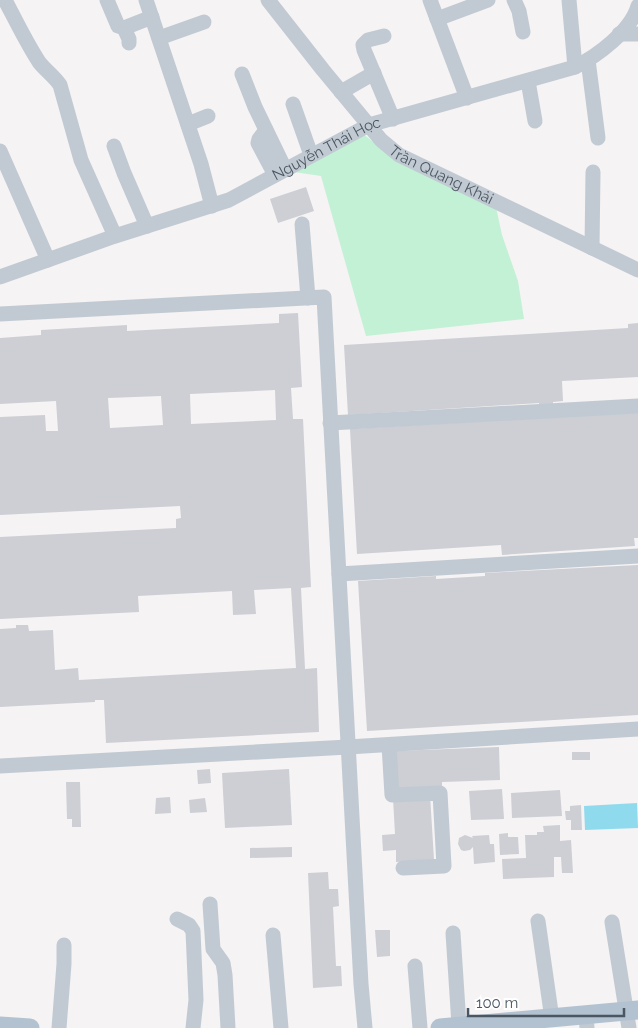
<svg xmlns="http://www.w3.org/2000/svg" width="638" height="1028" viewBox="0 0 638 1028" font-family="Raleway,sans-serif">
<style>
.green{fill:#c3f1d5}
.water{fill:#90daee}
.building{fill:#cdcfd5;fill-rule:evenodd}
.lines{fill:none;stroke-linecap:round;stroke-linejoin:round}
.minor{stroke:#c1cad2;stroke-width:15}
.major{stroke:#b3c2d1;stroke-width:19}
.labels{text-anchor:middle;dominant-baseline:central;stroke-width:4.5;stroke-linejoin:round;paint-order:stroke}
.street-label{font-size:15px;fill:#4a5661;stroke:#fff}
</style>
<rect width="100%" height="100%" fill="#f5f3f3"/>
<path class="green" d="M362,133L391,156L496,207L502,235L518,281L524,319L366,336L321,176L294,172Z"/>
<path class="water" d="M637,803L638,828L585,830L584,806Z"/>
<g class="building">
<path d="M306,187L314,211L278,223L270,199Z"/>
<path d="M298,313L302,387L291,388L293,419H303L311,587L301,588L305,669L317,668L319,732L106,743L104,700H95V702L0,707V629L16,628V625H28L29,631L53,630L55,670L78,668L79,680L296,668L291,588L254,590L256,614L233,615L232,591L138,596L139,612L0,619V537L176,528V519L181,518L180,506L0,515V417L45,415L46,431H58L56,401L0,404V338L41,335V330L127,325V331L279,323V314ZM275,390L276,420L191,424L190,394ZM161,396L163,425L110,428L108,398Z"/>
<path d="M638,323V377L562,381L563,401L553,402L554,417L638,411V538H634L635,546L502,555L501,545L357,554L350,429L539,418V403L348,415L344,345L628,328V324Z"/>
<path d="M638,565V715L367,731L358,581L436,576V579L485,576V573Z"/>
<path d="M499,747L500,780L442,782V789L398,791L396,751Z"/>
<rect x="572" y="752" width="18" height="8"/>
<path d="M210,769L211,783L198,784L197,770Z"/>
<path d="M289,769L292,825L225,828L222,773Z"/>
<path d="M66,782H80L81,827H72V819H67Z"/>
<path d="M502,789L504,819L471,820L469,791Z"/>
<path d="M560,790L562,816L512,818L511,793Z"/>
<path d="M430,795L434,860L396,862V850L383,851L382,835L395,834L393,798Z"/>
<path d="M170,797L171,813L155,814L156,798Z"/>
<path d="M205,798L207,812L190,813L189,800Z"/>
<path d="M581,805L582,830H571V820H566L565,811H570V806Z"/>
<path d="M560,825V841L571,840L573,873H562L561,857H554V877L503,879L502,859L526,858L525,835H537V832H544L543,826Z"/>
<path d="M508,833V837H518L519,854L500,855L499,834Z"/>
<path d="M465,835L473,838L472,836L489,835L490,844H494L495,862L474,864L473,847L470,850L464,851L461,850L458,844L459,838Z"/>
<path d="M292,847V857L250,858V848Z"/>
<path d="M328,872L329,889H338L339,906L333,907L336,966H341L342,986L313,988L308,873Z"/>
<path d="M375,930H390V956L377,957Z"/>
</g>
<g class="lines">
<g class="minor">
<path d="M5,0C16,21 26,42 39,62C45,70 54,76 60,85L81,160L115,236"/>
<path d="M107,0L118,26L124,28"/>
<path d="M146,0L201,164L212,206"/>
<path id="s1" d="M268,0L323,70L381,140L399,155L638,270"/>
<path d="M430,0L467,98"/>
<path d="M514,0L519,11L523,32"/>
<path d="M569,0L575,67"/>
<path d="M437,19L488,0"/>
<path d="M619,34H638"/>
<path d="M384,36L368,40L363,45L364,50L393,119"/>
<path d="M159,38L204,22"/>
<path d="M129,43V39L124,28L152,17"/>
<path d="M588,60L598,138"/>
<path d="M242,74L255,107L285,169"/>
<path d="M528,81L535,121"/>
<path d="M341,92L374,73"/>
<path d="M293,104L311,155"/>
<path d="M188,124L208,116"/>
<path d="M266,130L259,139L258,143L275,175"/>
<path d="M114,146L124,173L147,226"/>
<path d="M0,151L48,260"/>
<path d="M302,224L308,298"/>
<path d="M592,248L593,172"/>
<path id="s2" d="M0,277L115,236L229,200L369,125L575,67C597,56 631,31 638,6"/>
<path d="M0,314L324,297L361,984L365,1028"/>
<path d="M330,423L638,406"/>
<path d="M339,574L638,556"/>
<path d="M389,745L392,795L440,793L444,866L403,868"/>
<path d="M0,766L348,747L638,729"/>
<path d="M210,904L213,949L223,963L225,975L228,1028"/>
<path d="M177,919L189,925L193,931L196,1000L193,1028"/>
<path d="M538,921L552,1019"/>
<path d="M612,922L629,1028"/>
<path d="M453,933L459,1025"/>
<path d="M273,935L281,1028"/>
<path d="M415,966L420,1028"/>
<path d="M586,1015L587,1028"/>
<path d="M59,1028L64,964V945"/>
</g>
<g class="major">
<path d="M0,1026L30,1028"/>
<path d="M440,1028L638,1010"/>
</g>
</g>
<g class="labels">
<g class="street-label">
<text stroke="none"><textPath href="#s2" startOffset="352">Nguyễn Thái Học</textPath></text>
<text stroke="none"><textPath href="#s1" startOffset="250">Trần Quang Khải</textPath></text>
</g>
</g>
<path d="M468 1008v8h156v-8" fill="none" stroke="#4a5661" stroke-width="2.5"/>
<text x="476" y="1008" font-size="15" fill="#4a5661" stroke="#ffffff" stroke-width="4" paint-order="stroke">100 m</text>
</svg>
